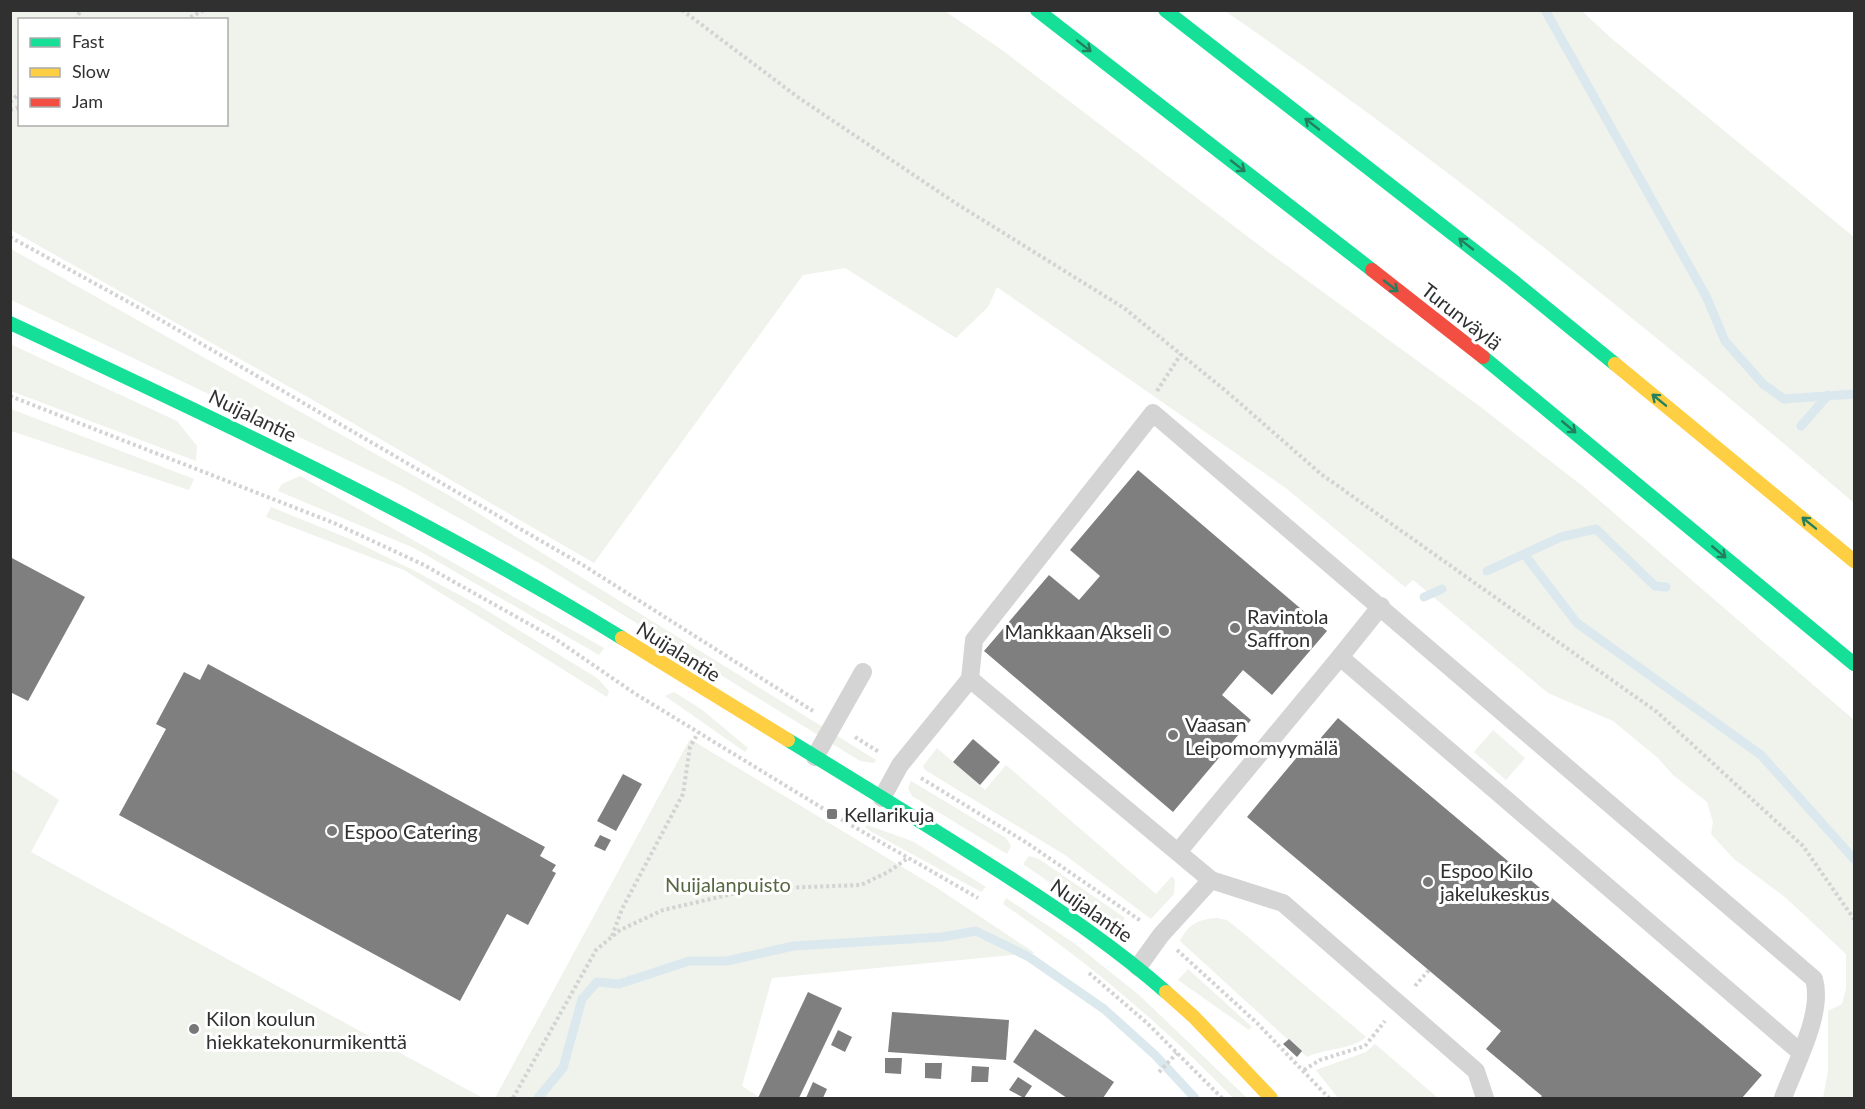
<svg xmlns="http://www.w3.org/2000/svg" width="1865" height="1109" viewBox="0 0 1865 1109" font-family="Lato,sans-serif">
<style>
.green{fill:#f0f2ec;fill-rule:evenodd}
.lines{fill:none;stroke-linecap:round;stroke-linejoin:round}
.stream{stroke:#dbe9ee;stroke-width:9}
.building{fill:#7f7f7f}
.path{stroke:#d3d3d3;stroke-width:4;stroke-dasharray:3 3;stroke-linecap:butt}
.lane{stroke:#d4d4d4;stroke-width:18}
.fast{stroke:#16e098;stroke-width:14}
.slow{stroke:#ffcf43;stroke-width:14}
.jam{stroke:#f24e42;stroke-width:14}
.oneway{stroke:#247f5f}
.poi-dot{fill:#787878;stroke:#fff;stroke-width:2}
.labels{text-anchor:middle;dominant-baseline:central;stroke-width:6;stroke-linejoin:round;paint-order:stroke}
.street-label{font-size:20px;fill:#303030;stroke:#fff}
.poi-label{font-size:20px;fill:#303030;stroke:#fff;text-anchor:start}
.park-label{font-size:20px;fill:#586743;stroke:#fff}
</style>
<rect width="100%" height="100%" fill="#fff"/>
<g class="green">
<path d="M10,11H945L1002,50L1264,249L1478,405L1585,488L1854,720V1098H1823L1828,1071V1011L1842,1004L1846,989V954L1786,898L1734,859L1711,834L1713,822L1707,802L1673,775L1658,758L1613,721L1548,693L1413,580L1405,587L1287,489L997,287L988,307L956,338L845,268L803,275L594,563L318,403L11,230ZM20,20H226V124H20Z"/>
<path d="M1225,11H1582L1611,38L1854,237V503C1652,331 1444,162 1225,11Z"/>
<path d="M11,249L452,497L876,760L874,763L860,761L539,563L400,485L11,300Z"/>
<path d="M10,344L177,421L197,446L196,461L11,391Z"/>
<path d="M10,409H11L194,479L189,490L11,431Z"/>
<path d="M300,476L604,648L599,655L414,548L278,491L282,484Z"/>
<path d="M271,507L350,539L415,571L478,605L597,678L609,691L607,697L404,570L266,517Z"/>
<path d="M674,692L701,709L748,748L745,752L665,696Z"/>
<path d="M1493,730L1525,758L1506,780L1474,752Z"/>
<path d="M690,739L937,888L1035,953L772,978L742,1086L761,1098H495Z"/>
<path d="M937,748L985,790L1006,765L1156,894L1172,876L1175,880L1174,894L1151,919L1065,855L925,770L923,766Z"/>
<path d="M11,769L59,800L31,852L483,1098H11Z"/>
<path d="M911,781L1006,838L1011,846L1007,854L912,796L908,788Z"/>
<path d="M867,825L912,841L986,887L981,892L870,831L865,827Z"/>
<path d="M1029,856L1039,859L1125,918L1116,928L1023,864Z"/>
<path d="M1006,898L1074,943L1139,995L1247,1098H1233C1163,1025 1087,961 1003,904Z"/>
<path d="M1217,918L1227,920L1242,932L1366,1037C1352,1050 1325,1048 1307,1057L1180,941C1188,924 1199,919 1217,918Z"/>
<path d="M1188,969L1252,1027L1249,1030L1178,980Z"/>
<path d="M1375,1044L1438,1098H1338L1316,1070L1366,1052Z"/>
</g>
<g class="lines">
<g class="stream">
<path d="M1545,10L1706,296L1725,341L1763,384L1784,399L1854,394"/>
<path d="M1801,426L1828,395"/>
<path d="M1524,554L1577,623L1761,755L1854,859"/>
<path d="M1487,571L1561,537L1596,529L1655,586L1666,587"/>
<path d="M1424,597L1442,589"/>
<path d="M538,1098L563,1068L582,999L597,982L619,984L689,961H727L793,946L942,937L976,931L1029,957L1104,1009L1155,1055L1195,1098"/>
</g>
</g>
<g class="building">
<path d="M1138,470L1327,631L1272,695L1243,670L1222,695L1251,720L1173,812L984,651L1049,575L1079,600L1100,576L1070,550Z"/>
<path d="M10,557L85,597L28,701L10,692Z"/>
<path d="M208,664L545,847L540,856L556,865L552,871L556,873L528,925L507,914L460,1001L119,815L166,729L156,724L184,672L200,680Z"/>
<path d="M1338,718L1762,1075L1742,1098H1540L1542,1096L1486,1049L1501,1031L1247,817L1308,744L1312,748Z"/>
<path d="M973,739L1000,762L980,785L953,762Z"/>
<path d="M623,774L642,784L616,831L597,821Z"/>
<path d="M600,835L611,840L605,851L594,846Z"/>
<path d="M808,992L842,1008L799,1098H758Z"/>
<path d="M892,1012L1009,1020L1006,1060L888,1052Z"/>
<path d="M1035,1029L1114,1082L1103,1098H1067L1013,1062Z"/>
<path d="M838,1030L852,1037L845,1052L831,1045Z"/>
<path d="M1289,1039L1302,1051L1297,1057L1283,1044Z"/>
<path d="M885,1058H902L901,1074L885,1073Z"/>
<path d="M925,1063H942L941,1079L925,1078Z"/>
<path d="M972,1066L989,1067L988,1082H971Z"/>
<path d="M1018,1077L1032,1086L1024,1098L1009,1090Z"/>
<path d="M813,1082L827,1089L823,1098H806Z"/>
</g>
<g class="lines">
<g class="path">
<path d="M682,10L799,98L957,204L1124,308L1226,391L1321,474L1657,712L1803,846L1854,919"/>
<path d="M75,20L81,10"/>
<path d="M185,20L204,10"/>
<path d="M10,102L20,93"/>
<path d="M10,110L20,107"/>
<path d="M10,237L145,311L586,567L813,711"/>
<path d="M1157,391L1181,354"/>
<path d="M10,396L334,523L424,565L554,638L634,693L832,814L978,898"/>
<path d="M855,737L879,752"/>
<path d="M921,778L1027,843L1141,921"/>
<path d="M612,936L622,909L683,794L690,747L698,733"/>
<path d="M1177,950L1256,1022L1329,1098"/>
<path d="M1089,973L1147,1023L1222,1098"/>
<path d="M1415,986L1429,970"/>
<path d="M1304,1070L1320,1060L1365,1046L1385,1021"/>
<path d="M1159,1072L1177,1053"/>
<path d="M513,1098L596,950L620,930L663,910L754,889L861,885L888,872L908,858"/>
</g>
<g class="lane">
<path d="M1381,606L1340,657L1800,1052"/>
<path d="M970,679L974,640L1153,413L1814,979C1824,1013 1795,1065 1783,1098"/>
<path d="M815,757L863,672"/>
<path d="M882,798L900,765L970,679L1211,880L1283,903L1476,1071L1485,1098"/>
<path d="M1178,852L1340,657"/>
<path d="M1138,967L1161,935L1211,880"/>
</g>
<g class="fast">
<path d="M1037,10L1372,270"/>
<path d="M1165,10L1512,280L1615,364"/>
<path d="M10,323C218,420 426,517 622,638"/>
<path d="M1483,357L1854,664"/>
<path d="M788,740C863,786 937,831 1010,878C1064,913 1117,949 1166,992"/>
</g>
<g class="slow">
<path d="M1615,364L1854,561"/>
<path d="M622,638L788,740"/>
<path d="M1166,992L1194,1017L1271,1098"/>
</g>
<path class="jam" d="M1372,270L1483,357"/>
</g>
<defs><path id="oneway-shaft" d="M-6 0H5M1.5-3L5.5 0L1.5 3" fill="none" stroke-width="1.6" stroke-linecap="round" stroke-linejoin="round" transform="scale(1.5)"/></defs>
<g class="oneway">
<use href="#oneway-shaft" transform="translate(1084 46) rotate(38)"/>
<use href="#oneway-shaft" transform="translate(1312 124) rotate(-142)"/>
<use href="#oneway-shaft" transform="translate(1238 166) rotate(38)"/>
<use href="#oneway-shaft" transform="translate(1466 244) rotate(-142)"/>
<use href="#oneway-shaft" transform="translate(1391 286) rotate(38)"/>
<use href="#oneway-shaft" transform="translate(1659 400) rotate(-141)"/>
<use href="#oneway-shaft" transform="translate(1569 427) rotate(40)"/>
<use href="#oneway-shaft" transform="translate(1809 523) rotate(-141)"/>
<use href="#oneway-shaft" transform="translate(1719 552) rotate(40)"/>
</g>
<g class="poi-dot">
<circle cx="1235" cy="628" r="6"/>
<circle cx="1164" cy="631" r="6"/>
<circle cx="1173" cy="735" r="6"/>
<rect x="826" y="808" width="12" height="12" rx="3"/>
<circle cx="332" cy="831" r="6"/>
<circle cx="1428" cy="882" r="6"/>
<circle cx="194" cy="1029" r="6"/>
</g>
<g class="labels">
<g class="street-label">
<text transform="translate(1462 316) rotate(38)">Turunväylä</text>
<text transform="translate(253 415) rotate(26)">Nuijalantie</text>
<text transform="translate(679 651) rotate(32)">Nuijalantie</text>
<text transform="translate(1092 910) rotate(35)">Nuijalantie</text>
</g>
<g class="poi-label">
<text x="1247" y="616">Ravintola<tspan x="1247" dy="23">Saffron</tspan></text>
<text x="1152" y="631" text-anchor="end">Mankkaan Akseli</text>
<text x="1185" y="724">Vaasan<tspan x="1185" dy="23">Leipomomyymälä</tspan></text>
<text x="844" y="814">Kellarikuja</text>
<text x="344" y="831">Espoo Catering</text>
<text x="1440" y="870">Espoo Kilo<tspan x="1440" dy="23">jakelukeskus</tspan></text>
<text x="206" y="1018">Kilon koulun<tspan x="206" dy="23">hiekkatekonurmikenttä</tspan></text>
</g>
<g class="park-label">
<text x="728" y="884">Nuijalanpuisto</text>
</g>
</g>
<rect width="1865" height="1109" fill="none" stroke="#303030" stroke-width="24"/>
<rect x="18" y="18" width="210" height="108" fill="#ffffff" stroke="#acacac" stroke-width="1.5"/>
<rect x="30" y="38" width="30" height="9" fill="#16e098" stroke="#acacac" stroke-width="1.5"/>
<text x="72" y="48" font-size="18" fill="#303030">Fast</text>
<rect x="30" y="68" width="30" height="9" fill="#ffcf43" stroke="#acacac" stroke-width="1.5"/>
<text x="72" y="78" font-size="18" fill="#303030">Slow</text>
<rect x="30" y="98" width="30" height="9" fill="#f24e42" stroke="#acacac" stroke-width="1.5"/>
<text x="72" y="108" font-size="18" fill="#303030">Jam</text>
</svg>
